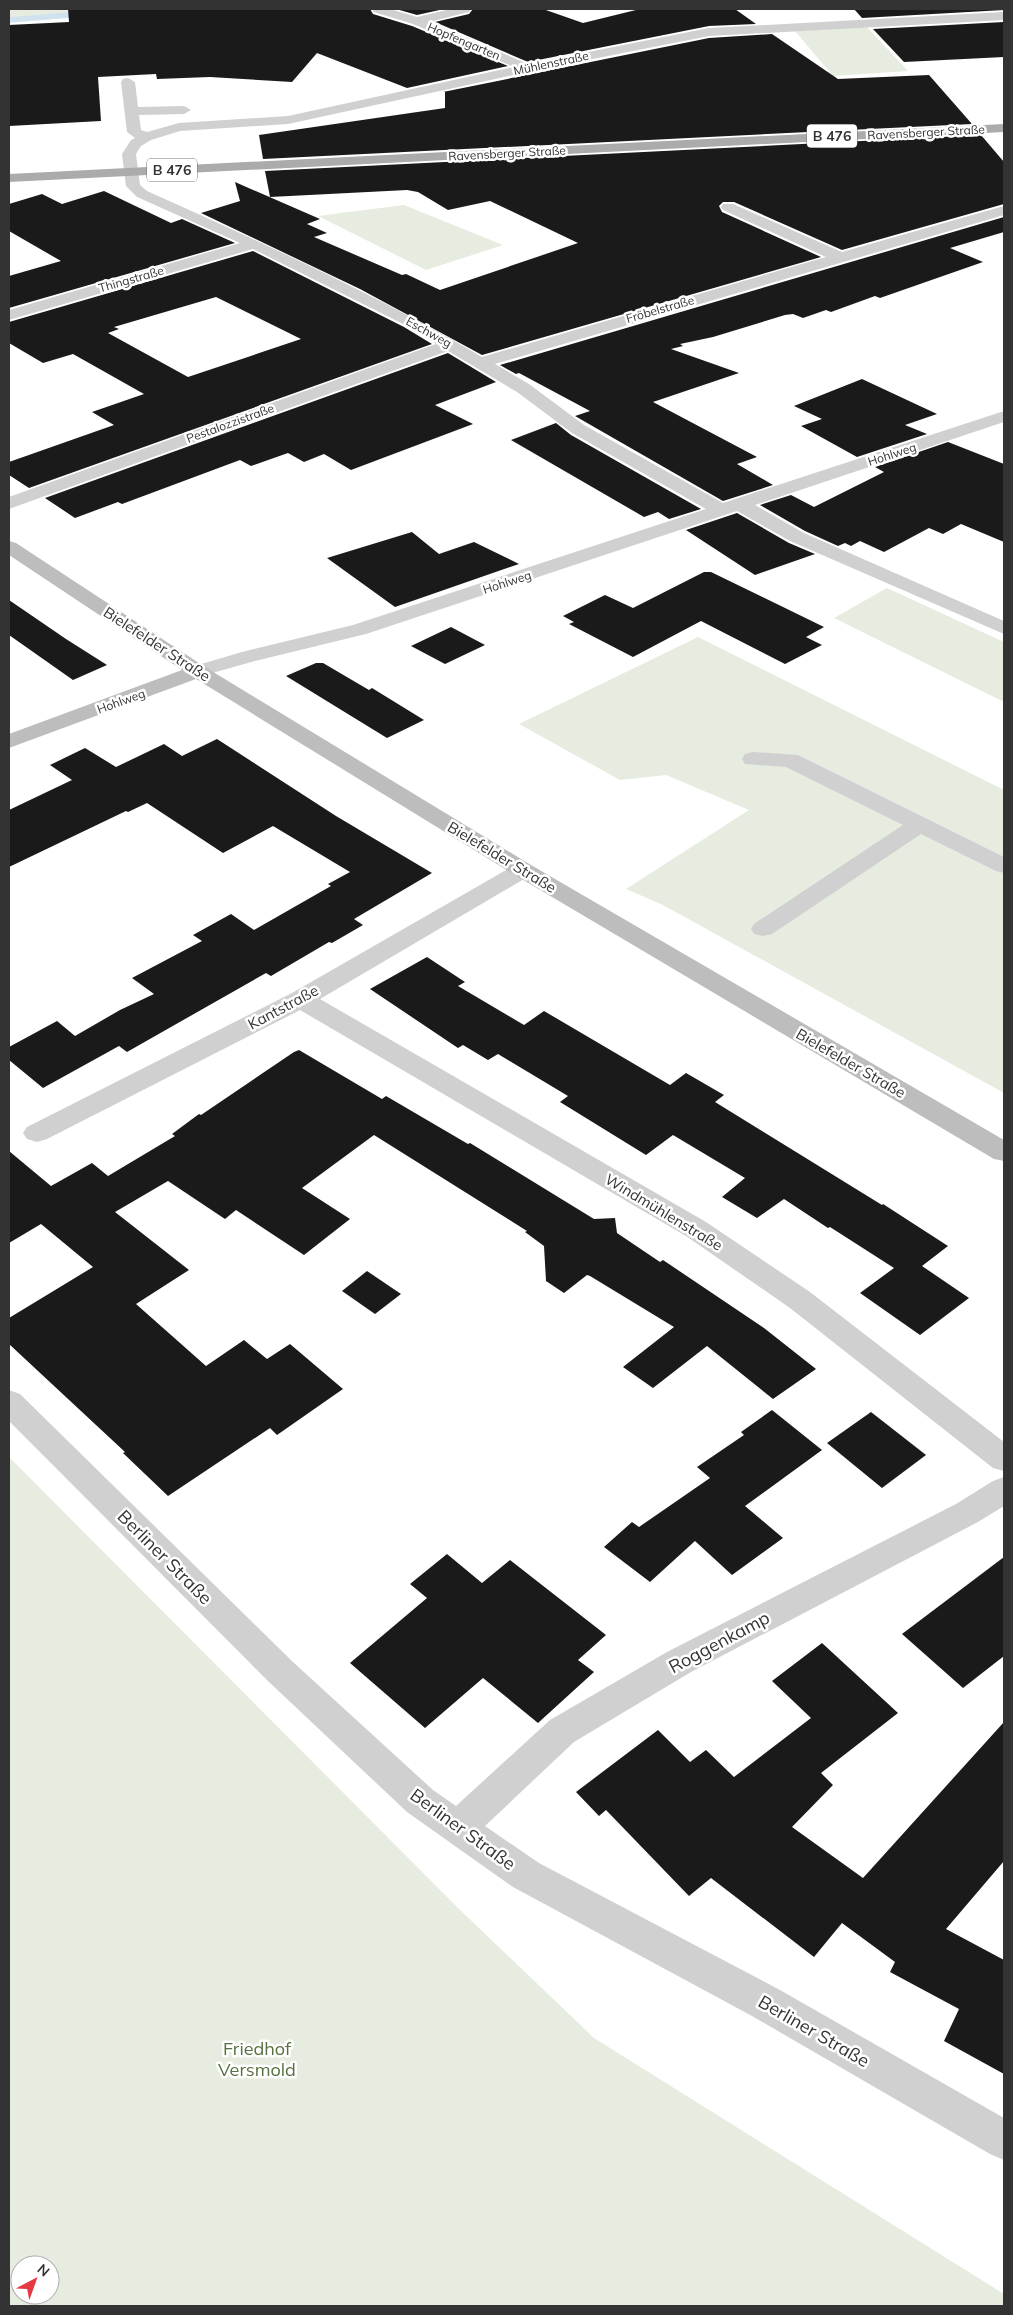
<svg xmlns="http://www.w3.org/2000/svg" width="1013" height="2315" viewBox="0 0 1013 2315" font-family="Mulish,sans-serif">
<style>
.green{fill:#e6ecdf;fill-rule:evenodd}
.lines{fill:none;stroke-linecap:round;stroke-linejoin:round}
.stream{stroke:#cfe2ee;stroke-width:5.5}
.building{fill:#1a1a1a;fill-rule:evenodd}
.street{fill:#d0d0d0;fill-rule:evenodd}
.secondary{fill:#bdbdbd;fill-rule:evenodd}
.primary{fill:#ababab;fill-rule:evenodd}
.labels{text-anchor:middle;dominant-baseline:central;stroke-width:5;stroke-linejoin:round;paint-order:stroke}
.far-street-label{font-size:12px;fill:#333;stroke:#fff}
.shield{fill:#fff;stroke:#707070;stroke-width:1}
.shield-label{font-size:14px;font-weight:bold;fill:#333}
.street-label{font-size:15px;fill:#333;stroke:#fff}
.near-street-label{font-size:18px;fill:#333;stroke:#fff}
.near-park-label{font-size:18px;fill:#56703f;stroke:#fff}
</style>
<rect width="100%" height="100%" fill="#fff"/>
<g class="green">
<path d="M9,9H93L83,14L9,20Z"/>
<path d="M867,27L908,71L833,76L795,31Z"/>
<path d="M404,205L503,245L426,270L318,216Z"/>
<path d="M887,588L1004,642V702L834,618Z"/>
<path d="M698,637L1004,790V1093L663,905L626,889L749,810L666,775L620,780L519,724Z"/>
<path d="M9,1457L458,1908L594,2038L1004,2294V2306H9ZM20,2265H50V2295H20Z"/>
</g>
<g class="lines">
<path class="stream" d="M9,20L83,14L93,9"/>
</g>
<g class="building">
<path d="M68,9H370L373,14L412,26L508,66L407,88L317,53L292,82L210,77L157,79L156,74L98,77L101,121L9,126V25L69,22Z"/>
<path d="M396,9H444L417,15Z"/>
<path d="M473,9H543L583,23L640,9H735L756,24L709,26L528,62L435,22L469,14Z"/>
<path d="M854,9H1004V10L862,18Z"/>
<path d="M1004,22V57L904,62L873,29Z"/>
<path d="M772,34L838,79L929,75L972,124L263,159L259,135L445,108V92H443L709,38Z"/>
<path d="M981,135L1004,162V204L842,250L734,202H723L719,206L722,212L821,257L482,355L360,289L201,213L240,201L235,182L320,219L307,224L327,233L314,237L402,275L406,274L440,290L578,243L490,201L448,210L418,192L407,190L270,197L265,171Z"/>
<path d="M104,191L171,223L182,219L235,243L9,308V276L61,261L9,231V204L42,194L62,204Z"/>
<path d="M1004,217V232L950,248L983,262L880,298L875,296L831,312L826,310L803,318L793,314L785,315L713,337L680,344L683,346L671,349L739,373L653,402L757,457L737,464L773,485L723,501L575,416L590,411L519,373L516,374L500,365Z"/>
<path d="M253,251L404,327L432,344L29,488L9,475V462L114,425L92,412L144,394L73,354L43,363L9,343V322ZM216,297L301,339L188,377L108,333L119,329L114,327Z"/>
<path d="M448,353L496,382L435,405L473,424L351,470L324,454L304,462L288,453L251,466L240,460L122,504L118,502L75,518L45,498Z"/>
<path d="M862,379L937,414L905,425L927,434L857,457L801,426L822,419L794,406Z"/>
<path d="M556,423L571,435L701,509L669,519L658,512L644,517L511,440Z"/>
<path d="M948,442L1004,464V542L961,524L943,534L929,528L884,552L860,541L851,546L845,543L838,546L805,531L760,505L791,495L814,507L884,472L875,467Z"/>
<path d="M737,513L789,543L815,554L755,575L686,530Z"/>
<path d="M412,532L439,554L474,542L519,564L395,607L327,558Z"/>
<path d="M704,572H711L824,627L806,637L822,645L785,664L701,621L633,657L569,624L574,622L563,616L605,595L633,608Z"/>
<path d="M9,600L66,639L107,665L73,680L9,635Z"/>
<path d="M451,627L485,645L445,664L411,646Z"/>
<path d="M316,663H323L369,690L372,688L424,720L387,738L286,676Z"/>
<path d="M217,739L336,816L432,873L354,919L363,925L332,943L329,942L271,976L266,973L127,1052L119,1046L43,1088L9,1060V1047L57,1021L75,1036L120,1010L154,994L132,978L202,941L193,935L231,914L254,930L331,886L328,884L350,872L273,826L223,853L147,803L128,812L126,811L9,867V810L72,780L50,765L85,748L116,767L164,744L182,756Z"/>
<path d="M427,957L465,982L458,986L524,1025L544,1011L670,1085L686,1073L724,1095L715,1102L882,1205L883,1204L948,1246L922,1266L969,1298L920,1335L860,1293L894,1268L830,1227L828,1228L784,1199L757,1218L722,1197L745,1178L673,1135L646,1155L560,1102L568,1096L498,1054L488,1060L463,1045L458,1048L370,989Z"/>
<path d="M299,1050L382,1099L386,1096L468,1144L470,1143L594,1219L615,1218L617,1233L660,1262L663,1260L764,1328L816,1369L773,1399L707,1346L653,1388L623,1367L674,1327L590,1276L587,1275L564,1293L546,1281L544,1246L525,1232L527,1231L374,1135L302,1188L350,1219L304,1255L236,1210L225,1219L168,1181L115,1212L189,1270L136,1304L206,1366L244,1340L267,1359L290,1344L343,1389L277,1435L270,1428L168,1496L123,1453L125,1452L9,1344V1318L93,1267L41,1224L9,1243V1151L51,1186L92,1163L108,1176L175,1136L172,1134L199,1114L201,1115L294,1052Z"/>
<path d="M367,1271L401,1294L375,1314L342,1291Z"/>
<path d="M772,1410L822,1450L745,1506L783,1538L732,1575L695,1541L650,1582L604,1547L632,1522L639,1527L710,1478L697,1467L744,1435L741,1432Z"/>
<path d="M871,1412L926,1455L882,1488L827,1443Z"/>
<path d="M447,1554L482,1583L510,1560L606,1635L578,1660L594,1672L538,1723L483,1678L425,1728L350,1663L427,1598L410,1584Z"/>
<path d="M1004,1557V1656L963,1688L902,1634Z"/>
<path d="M822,1643L898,1713L821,1773L833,1785L792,1827L863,1878L1004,1722V1861L946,1929L1004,1960V2074L944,2041L959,2009L890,1972L895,1962L842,1923L814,1957L711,1878L689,1896L606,1810L599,1816L576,1792L658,1730L690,1762L706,1750L734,1777L811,1718L772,1681Z"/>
</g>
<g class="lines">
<g class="street">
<path d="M372,9H390L417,17L451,9H471L469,12L429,22L528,64L709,28L1004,12V20L709,36L527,72L288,124L180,131L151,140L141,146L136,154L140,185L147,191C261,242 375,294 482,357L826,257L723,210L721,207L723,204H733L842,252L1004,206V215L495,364L529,384L584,425L723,503L1004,411V422L755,505L804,533L1004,621V634L790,541L737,511L366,634L255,661L198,677L191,675L187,671L191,667L242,652L353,625L706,509L572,433L517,392L448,351L9,509V497L436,344L405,325L253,249L9,320V310L240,243L137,197L126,186L122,154L131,140L135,138L127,132L121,82L123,79L128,78L135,82L138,107L184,106L191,110L184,114L139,115L141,130L147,132L179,123L288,116L514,67L413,24L374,12Z"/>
<path d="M753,752L798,755L1004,857V873L996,871L921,834L772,934L763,936L754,934L751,929L754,924L903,825L786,767L745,764L742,759L745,754Z"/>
<path d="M523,863L531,865L535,870L531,875L320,999L706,1222L810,1292L1004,1442V1471L993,1468L790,1308L686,1236L300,1010L47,1139L37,1142L27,1139L23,1133L27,1127L292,993L515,865Z"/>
<path d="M9,1390L20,1394L293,1662L433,1790L456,1806L550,1720L667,1652L956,1504L993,1481L1004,1477V1506L978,1522L691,1672L574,1742L485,1826L539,1863L780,1990L1004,2118V2160L990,2154L752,2016L513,1887L407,1812L269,1682L9,1421Z"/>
</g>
<path class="secondary" d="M9,541L16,543L205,667L531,865L1004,1140V1161L994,1159L515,875L196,679L9,748V734L182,670L9,555Z"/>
<path class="primary" d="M1004,124V132L9,182V174Z"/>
</g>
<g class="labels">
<g class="far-street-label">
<text transform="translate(464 41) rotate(23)">Hopfengarten</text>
<text transform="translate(551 63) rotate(-12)">Mühlenstraße</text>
<text transform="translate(926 132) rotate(-3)">Ravensberger Straße</text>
<text transform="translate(507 153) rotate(-3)">Ravensberger Straße</text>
<text transform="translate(131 279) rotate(-16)">Thingstraße</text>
<text transform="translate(660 309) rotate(-16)">Fröbelstraße</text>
<text transform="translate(429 332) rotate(29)">Eschweg</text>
<text transform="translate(230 423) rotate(-20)">Pestalozzistraße</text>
<text transform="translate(892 454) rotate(-18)">Hohlweg</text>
<text transform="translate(507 582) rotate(-18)">Hohlweg</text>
<text transform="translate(121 701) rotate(-20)">Hohlweg</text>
</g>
<g class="shield">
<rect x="807" y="124.5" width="50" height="23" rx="4"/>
<rect x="147" y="158.5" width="50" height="23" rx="4"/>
</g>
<g class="shield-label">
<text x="832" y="136">B 476</text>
<text x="172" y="170">B 476</text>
</g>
<g class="street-label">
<text transform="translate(157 644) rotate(33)">Bielefelder Straße</text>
<text transform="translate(502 857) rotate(31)">Bielefelder Straße</text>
<text transform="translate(283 1007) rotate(-28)">Kantstraße</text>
<text transform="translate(851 1063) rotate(30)">Bielefelder Straße</text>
<text transform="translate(664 1212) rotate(31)">Windmühlenstraße</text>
</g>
<g class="near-street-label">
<text transform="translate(165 1557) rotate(45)">Berliner Straße</text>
<text transform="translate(719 1642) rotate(-28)">Roggenkamp</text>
<text transform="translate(463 1829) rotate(36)">Berliner Straße</text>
<text transform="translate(814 2031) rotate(30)">Berliner Straße</text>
</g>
<g class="near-park-label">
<text x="257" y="2048">Friedhof<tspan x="257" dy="21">Versmold</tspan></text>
</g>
</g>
<rect width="1013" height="2315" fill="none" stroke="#333333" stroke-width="20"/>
<g transform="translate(35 2280) rotate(41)"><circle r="24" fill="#ffffff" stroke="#adadad"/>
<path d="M0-4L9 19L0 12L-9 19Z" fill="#e63946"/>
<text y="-8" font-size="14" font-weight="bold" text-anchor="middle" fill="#333333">N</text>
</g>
</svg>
